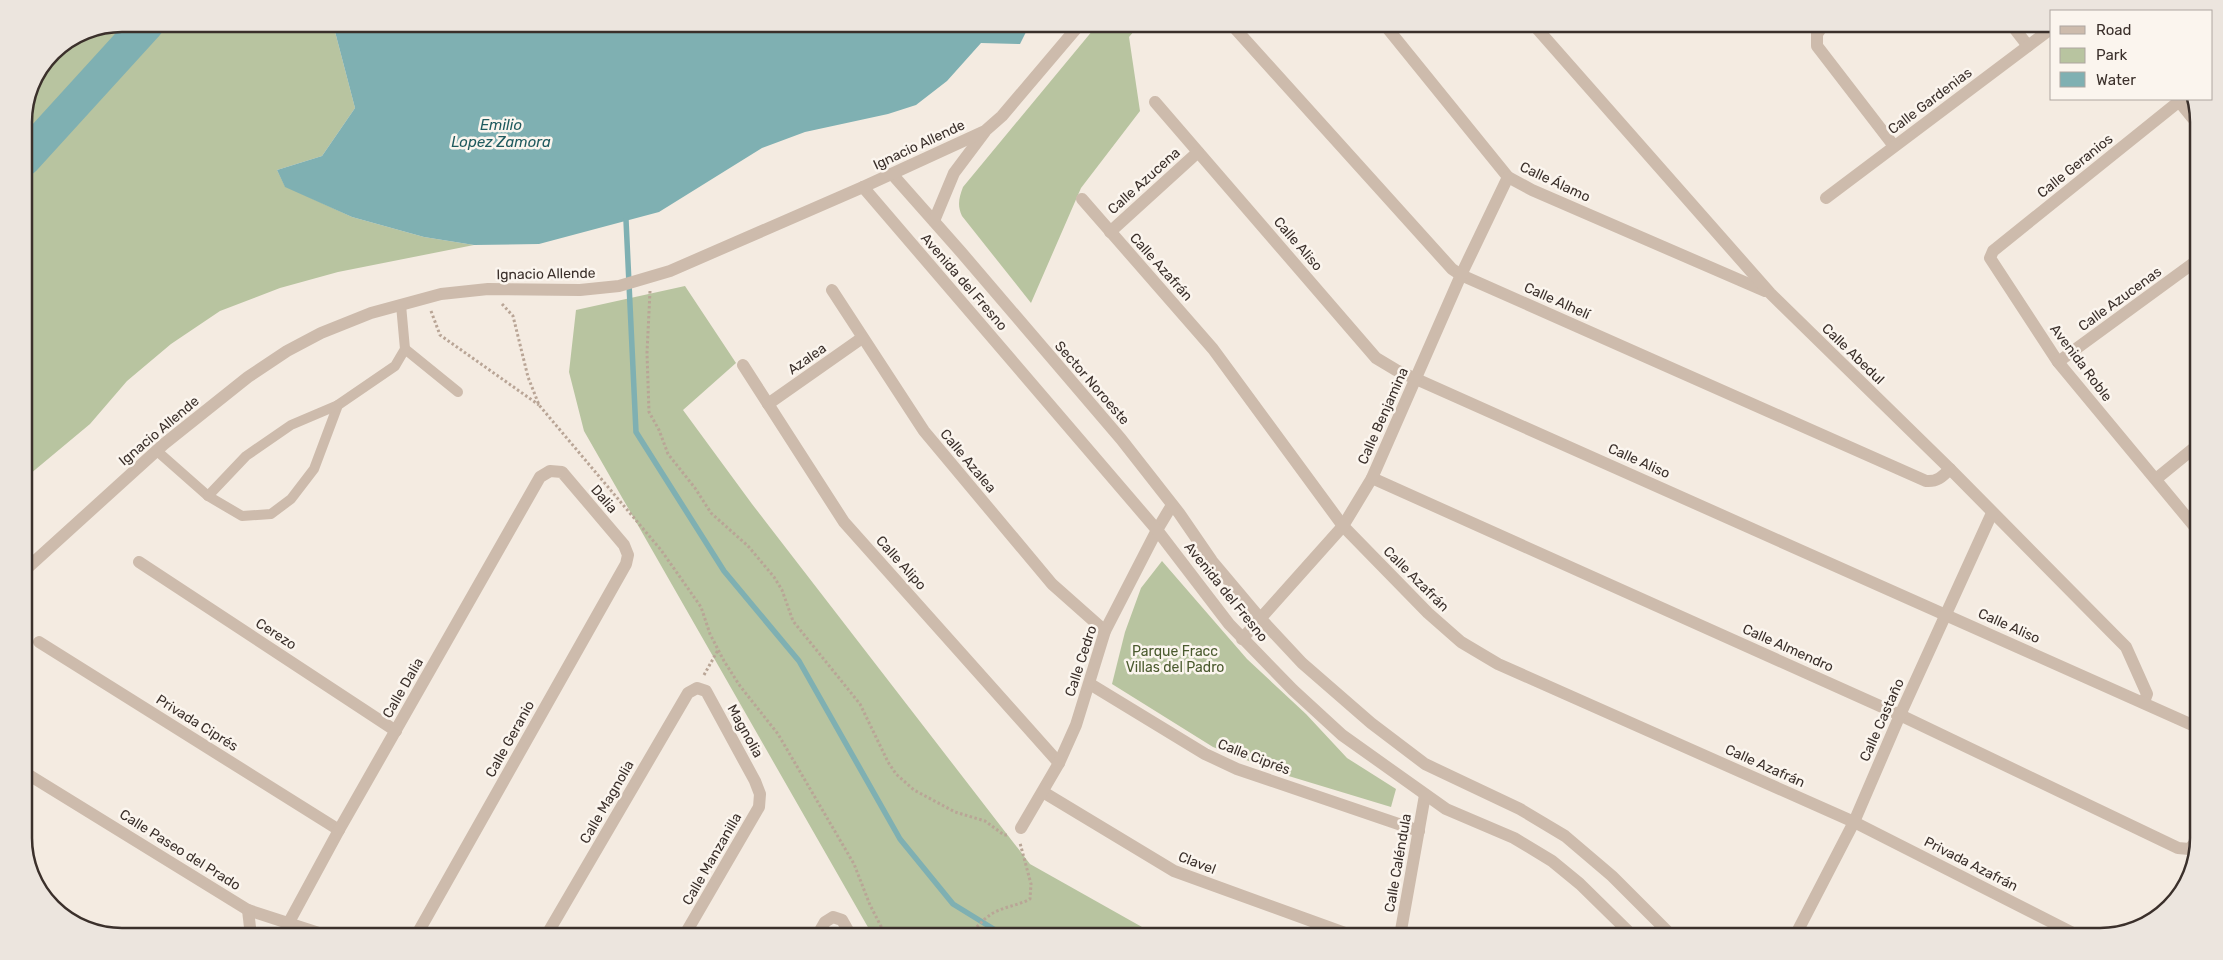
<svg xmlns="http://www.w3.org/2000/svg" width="2223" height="960" viewBox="0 0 2223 960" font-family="Rubik,sans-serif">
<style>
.green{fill:#b8c4a0}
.water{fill:#7fb0b2}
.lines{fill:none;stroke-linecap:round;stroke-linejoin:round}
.stream{stroke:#7fb0b2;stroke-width:5.5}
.river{stroke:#7fb0b2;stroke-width:34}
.path{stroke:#b9a596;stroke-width:3;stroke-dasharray:2.5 2.5;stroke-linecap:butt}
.service{stroke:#cdbbac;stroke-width:10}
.minor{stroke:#cdbbac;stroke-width:12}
.tertiary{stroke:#cdbbac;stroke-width:12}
.labels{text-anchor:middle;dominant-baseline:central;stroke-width:5;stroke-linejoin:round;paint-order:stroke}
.street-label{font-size:14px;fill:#3b302b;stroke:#fbf5ee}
.park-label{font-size:14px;fill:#4a5a2e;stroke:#fbf5ee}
.water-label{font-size:15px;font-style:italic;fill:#1f5a5e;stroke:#fbf5ee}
.rim{fill:none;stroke:#3b302b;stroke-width:2.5}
</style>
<rect width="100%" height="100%" fill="#f4ebe1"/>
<g class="green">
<path d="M122,24H333L355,108L322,156L277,170L285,186L352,217L424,237L474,245L338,272L280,288L220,311L171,344L127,381L90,424L24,479V116L31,84L53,52L85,31Z"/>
<path d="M1098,24H1140L1129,37L1140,111L1081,188L1031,303L962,216C957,205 959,198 963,187Z"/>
<path d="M685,286L736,363L683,410L752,504L1030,864L1158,936H873L584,431L569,372L576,310Z"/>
<path d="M1162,561L1247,659L1306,714L1347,758L1396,789L1391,807L1282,774L1213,747L1112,684L1125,632L1141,588Z"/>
</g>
<path class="water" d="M333,24H1030L1020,44L981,43L947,81L916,105L888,114L805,132L762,148L659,212L539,244L474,245L424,237L352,217L285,187L277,170L322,156L355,108Z"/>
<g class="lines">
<path class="stream" d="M626,220L636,432L724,571L799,661L900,839L953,904L1005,936"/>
<path class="river" d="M24,159L147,24"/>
<g class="path">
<path d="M650,291L647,353L649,412L659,430L668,454L695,488L711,513L748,546L774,577L782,590L793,621L860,704L888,762L896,774L914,790L955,812L985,821L1004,835H1008"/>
<path d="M502,304L513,316L528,377L539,405L661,550L701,607L710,634L724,661L740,686L778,734L854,864L870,905L886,936"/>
<path d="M431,311L440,335L539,405"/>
<path d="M704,675L718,650"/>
<path d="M965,936C975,931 981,921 990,915C1001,907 1017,906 1030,899L1031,884L1020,843"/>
</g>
<g class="service">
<path d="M405,349L458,392"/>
<path d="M157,451L208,496L242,516L271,514L291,499L314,469L338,405L395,366L405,349L401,305"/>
<path d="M208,496L246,456L291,425L338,405"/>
</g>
<g class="minor">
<path d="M1231,24L1452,269L1461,275L1926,481C1937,482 1942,477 1950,469"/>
<path d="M1384,24L1508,177L1532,190L1765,291"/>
<path d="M1533,24L1770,293L1950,469L2126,647L2147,694L2144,702"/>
<path d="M1824,24L1817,34V46L1894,146"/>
<path d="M2011,24L2028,46"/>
<path d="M2177,99L2199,126"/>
<path d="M2182,99L1993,251L1990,258L2058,362L2199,532"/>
<path d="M1155,102L1376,358L1396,370L2199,728"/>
<path d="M1826,198L2052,28"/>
<path d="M1082,199L1213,349L1343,526L1428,613L1461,642L1498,664L1854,822L2073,933"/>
<path d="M1110,232L1198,152"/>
<path d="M832,290L924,431L1052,584L1105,631"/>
<path d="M2058,362L2199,259"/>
<path d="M743,365L844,522L1059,763"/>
<path d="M768,404L862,338"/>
<path d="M1372,478L1900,715L2178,848L2189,849L2195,843L2199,834"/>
<path d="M2156,479L2199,444"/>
<path d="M139,562L396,731"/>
<path d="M1242,639L1343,526L1372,478L1461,275L1508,177"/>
<path d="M39,642L339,830"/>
<path d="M1090,684L1205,754L1237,769L1419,831"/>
<path d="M24,772L248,910L328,936"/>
<path d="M1043,792L1174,871L1353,936"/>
<path d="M1021,828L1059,763L1076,725L1105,631L1157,530L1172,505"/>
<path d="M248,910L251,936"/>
<path d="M288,924L339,830L540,477L550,471L562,472L624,545L628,555L626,564L416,936"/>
<path d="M546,936L688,693L697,688L706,691L755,781L760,794L759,807L684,936"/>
<path d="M817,936L825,922L833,917L842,920L851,936"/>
<path d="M1400,936L1425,795"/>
<path d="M1795,936L1854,822L1900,715L1992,513"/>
</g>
<g class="tertiary">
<path d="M892,174L961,252L1121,439L1179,513L1212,561L1260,618L1302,663L1371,723L1425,764L1520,809L1565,836L1612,876L1672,936"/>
<path d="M863,187L1157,530L1229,624L1293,690L1342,735L1446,809L1514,838L1552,861L1580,884L1633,936"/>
<path d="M934,221L954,173L984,133"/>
<path d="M24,571L164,444L248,377L287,351L321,333L371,313L441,294L488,289L580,290L619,286L670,271L863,187L985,131L1002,116L1080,24"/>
</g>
</g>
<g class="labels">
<g class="street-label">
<text transform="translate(1930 101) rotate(-37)">Calle Gardenias</text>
<text transform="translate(919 145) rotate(-25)">Ignacio Allende</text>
<text transform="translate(2075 166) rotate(-39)">Calle Geranios</text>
<text transform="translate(1144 181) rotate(-42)">Calle Azucena</text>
<text transform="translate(1555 182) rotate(25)">Calle Álamo</text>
<text transform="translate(1298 244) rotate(49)">Calle Aliso</text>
<text transform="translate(1161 267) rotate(48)">Calle Azafrán</text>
<text transform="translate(546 274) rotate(-1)">Ignacio Allende</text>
<text transform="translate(964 282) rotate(49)">Avenida del Fresno</text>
<text transform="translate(2120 299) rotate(-36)">Calle Azucenas</text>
<text transform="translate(1557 301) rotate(24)">Calle Alhelí</text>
<text transform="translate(1853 354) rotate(44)">Calle Abedul</text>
<text transform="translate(807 359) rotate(-35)">Azalea</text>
<text transform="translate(2081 363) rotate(53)">Avenida Roble</text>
<text transform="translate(1092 383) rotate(49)">Sector Noroeste</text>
<text transform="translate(1383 416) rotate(-66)">Calle Benjamina</text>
<text transform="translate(159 431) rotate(-40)">Ignacio Allende</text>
<text transform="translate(968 461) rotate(50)">Calle Azalea</text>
<text transform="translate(1639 461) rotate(24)">Calle Aliso</text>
<text transform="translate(604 499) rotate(49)">Dalia</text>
<text transform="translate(901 563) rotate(48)">Calle Alipo</text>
<text transform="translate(1416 579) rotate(45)">Calle Azafrán</text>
<text transform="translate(1226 592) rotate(51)">Avenida del Fresno</text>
<text transform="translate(2009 626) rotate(24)">Calle Aliso</text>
<text transform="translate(276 634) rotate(33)">Cerezo</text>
<text transform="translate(1788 648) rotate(24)">Calle Almendro</text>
<text transform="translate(1081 661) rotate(-72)">Calle Cedro</text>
<text transform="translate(403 688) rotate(-60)">Calle Dalia</text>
<text transform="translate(1882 720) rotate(-66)">Calle Castaño</text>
<text transform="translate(197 723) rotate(32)">Privada Ciprés</text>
<text transform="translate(745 731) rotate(61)">Magnolia</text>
<text transform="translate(510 739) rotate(-61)">Calle Geranio</text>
<text transform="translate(1254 757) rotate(21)">Calle Ciprés</text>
<text transform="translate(1765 766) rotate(24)">Calle Azafrán</text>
<text transform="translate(607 802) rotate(-60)">Calle Magnolia</text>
<text transform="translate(180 850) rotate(32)">Calle Paseo del Prado</text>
<text transform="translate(712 859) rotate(-60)">Calle Manzanilla</text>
<text transform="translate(1197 863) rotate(21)">Clavel</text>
<text transform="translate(1398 863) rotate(-80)">Calle Caléndula</text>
<text transform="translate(1971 864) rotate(27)">Privada Azafrán</text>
</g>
<g class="park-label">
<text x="1175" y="651">Parque Fracc<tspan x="1175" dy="16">Villas del Padro</tspan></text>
</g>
<g class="water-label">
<text x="501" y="125">Emilio<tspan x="501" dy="17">Lopez Zamora</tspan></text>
</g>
</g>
<path d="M0 0H2223V960H0ZM122 32H2100A90 90 0 0 1 2190 122V838A90 90 0 0 1 2100 928H122A90 90 0 0 1 32 838V122A90 90 0 0 1 122 32Z" fill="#ece5de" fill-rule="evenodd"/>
<path class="rim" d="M122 32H2100A90 90 0 0 1 2190 122V838A90 90 0 0 1 2100 928H122A90 90 0 0 1 32 838V122A90 90 0 0 1 122 32Z"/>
<rect x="2050" y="10" width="162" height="90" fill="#fbf5ee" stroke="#aea6a0"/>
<rect x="2060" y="26" width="25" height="8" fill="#cdbbac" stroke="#aea6a0"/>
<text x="2096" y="35" font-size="15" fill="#3b302b">Road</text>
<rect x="2060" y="48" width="25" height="15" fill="#b8c4a0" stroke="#aea6a0"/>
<text x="2096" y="60" font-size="15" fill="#3b302b">Park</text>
<rect x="2060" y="72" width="25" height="15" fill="#7fb0b2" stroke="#aea6a0"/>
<text x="2096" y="85" font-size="15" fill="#3b302b">Water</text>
</svg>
